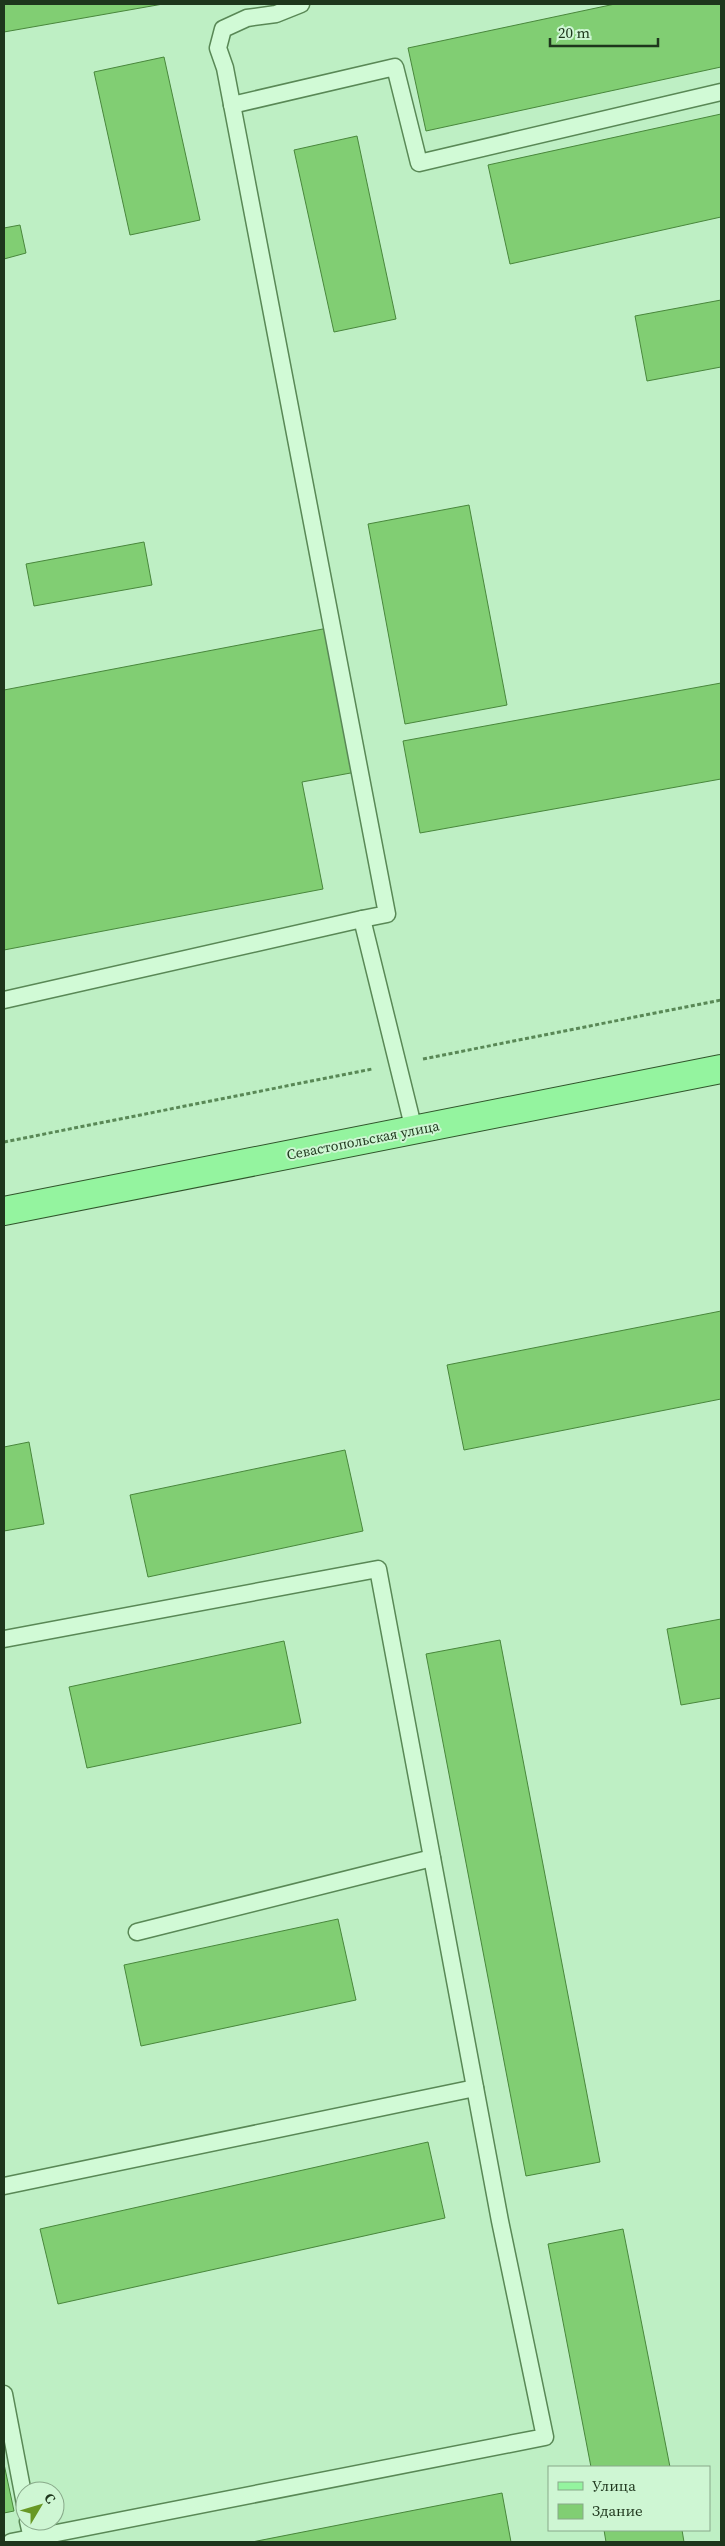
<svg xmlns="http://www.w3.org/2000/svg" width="725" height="2546" viewBox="0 0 725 2546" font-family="'Source Serif 4',serif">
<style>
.building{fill:#81ce73;stroke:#49873c}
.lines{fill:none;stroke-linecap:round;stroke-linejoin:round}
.lane-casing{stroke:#598856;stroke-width:19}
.primary-casing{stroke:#30552b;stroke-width:30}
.path{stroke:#598856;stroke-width:3;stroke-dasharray:4 2.5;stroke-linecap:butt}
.lane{stroke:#d1fad6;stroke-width:16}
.primary{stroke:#94f49f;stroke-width:28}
.labels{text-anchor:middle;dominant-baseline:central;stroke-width:4;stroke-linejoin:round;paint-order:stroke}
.street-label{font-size:14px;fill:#1e361c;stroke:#cef6d3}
</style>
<rect width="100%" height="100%" fill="#beefc4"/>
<g class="building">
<path d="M4,4H163L4,32Z"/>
<path d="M615,4H721V67L426,131L408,48Z"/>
<path d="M164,57L200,220L130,235L94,72Z"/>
<path d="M721,114V217L510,264L488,165Z"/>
<path d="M357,136L396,319L334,332L294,150Z"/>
<path d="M20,225L26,253L4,259V228Z"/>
<path d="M721,300V367L647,381L635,316Z"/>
<path d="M469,505L507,705L405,724L368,524Z"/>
<path d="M144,542L152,585L34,606L26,564Z"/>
<path d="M328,628L356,772L302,782L323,889L4,950V690Z"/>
<path d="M721,683V779L420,833L403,741Z"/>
<path d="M721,1311V1399L464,1450L447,1365Z"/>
<path d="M29,1442L44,1524L4,1531V1447Z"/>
<path d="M345,1450L363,1531L148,1577L130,1495Z"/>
<path d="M721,1619V1698L681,1705L667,1629Z"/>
<path d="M500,1640L600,2162L526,2176L426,1654Z"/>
<path d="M284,1641L301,1723L87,1768L69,1687Z"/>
<path d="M338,1919L356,2000L141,2046L124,1965Z"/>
<path d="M428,2142L445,2218L58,2304L40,2229Z"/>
<path d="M623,2229L670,2467H591L548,2244Z"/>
<path d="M4,2464L14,2511L4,2513Z"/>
<path d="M502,2493L511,2542H252Z"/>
<path d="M604,2530H682L684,2542H606Z"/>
</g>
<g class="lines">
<defs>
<g id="lane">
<path d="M301,4L276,14L247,18L223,29L218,48L225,68L387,914L362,919"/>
<path d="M232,105L395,67L419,163L721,92"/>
<path d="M4,1000L362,919L414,1130"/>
<path d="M4,1639L378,1569L500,2221L545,2437L11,2542"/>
<path d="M137,1932L432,1858"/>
<path d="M4,2186L475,2088"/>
<path d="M4,2394L25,2504"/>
<path d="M28,2521L32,2538"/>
</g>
<path id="primary" d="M4,1211L721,1069"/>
</defs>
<use href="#lane" class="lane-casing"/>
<use href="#primary" class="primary-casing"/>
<g class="path">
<path d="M423,1059L721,1000"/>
<path d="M4,1142L372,1069"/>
</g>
<use href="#lane" class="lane"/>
<use href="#primary" class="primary"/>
</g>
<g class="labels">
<g class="street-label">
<text transform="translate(363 1140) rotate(-11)">Севастопольская улица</text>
</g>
</g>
<rect width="725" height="2546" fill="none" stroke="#1e361c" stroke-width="10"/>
<rect x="548" y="2466" width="162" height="65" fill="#cef6d3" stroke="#88a98a"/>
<rect x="558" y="2482" width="25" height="8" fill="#94f49f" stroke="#88a98a"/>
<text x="592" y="2491" font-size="15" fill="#1e361c">Улица</text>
<rect x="558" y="2504" width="25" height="15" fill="#81ce73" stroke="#88a98a"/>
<text x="592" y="2516" font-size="15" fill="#1e361c">Здание</text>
<g transform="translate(40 2506) rotate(52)"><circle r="24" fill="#cef6d3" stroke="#88a98a"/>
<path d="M0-4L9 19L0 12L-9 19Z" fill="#689825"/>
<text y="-8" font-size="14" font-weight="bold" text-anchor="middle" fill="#1e361c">С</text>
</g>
<path d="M550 38v8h108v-8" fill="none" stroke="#1e361c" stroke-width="2.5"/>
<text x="558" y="38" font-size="15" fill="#1e361c" stroke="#cef6d3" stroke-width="4" paint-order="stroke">20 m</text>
</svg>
